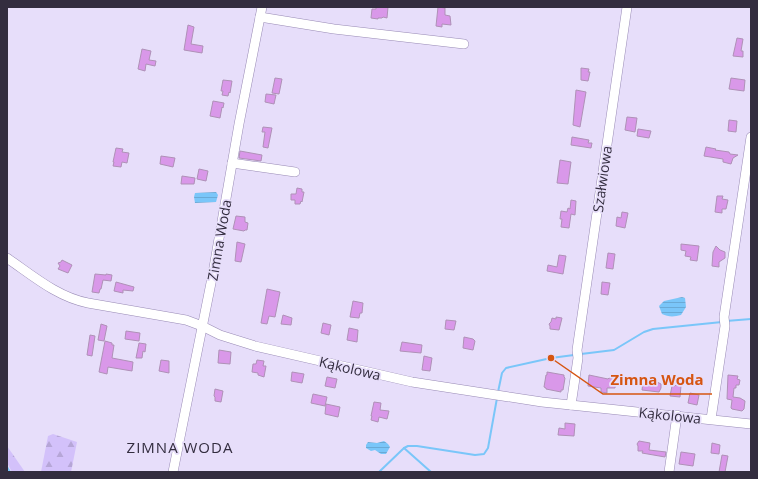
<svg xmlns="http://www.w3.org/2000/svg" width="758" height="479" viewBox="0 0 758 479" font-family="'Open Sans',sans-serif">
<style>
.forest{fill:url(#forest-firs)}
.water{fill:url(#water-rules)}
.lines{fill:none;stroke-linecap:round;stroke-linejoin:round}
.stream{stroke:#7ac6f9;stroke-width:2}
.building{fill:#d998e9;stroke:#af91b7}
.minor-casing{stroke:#988ab5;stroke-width:10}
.minor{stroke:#fff;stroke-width:9}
.labels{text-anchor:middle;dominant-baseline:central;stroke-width:3.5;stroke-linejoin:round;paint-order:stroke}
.street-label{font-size:14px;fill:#332d3f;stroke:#e7defa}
.neighbourhood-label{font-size:15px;letter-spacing:1px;fill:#332d3f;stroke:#e7defa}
.leader{fill:none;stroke:#d65511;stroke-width:1.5}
.callout-dot{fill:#d65511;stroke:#e7defa;stroke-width:1.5}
.callout-label{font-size:15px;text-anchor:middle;font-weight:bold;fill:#d65511;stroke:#e7defa;stroke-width:3.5;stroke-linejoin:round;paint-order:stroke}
</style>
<defs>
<pattern id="forest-firs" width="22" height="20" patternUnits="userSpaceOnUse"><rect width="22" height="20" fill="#d3c1fa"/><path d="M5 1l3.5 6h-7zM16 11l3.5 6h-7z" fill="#b6a6d7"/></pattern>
<pattern id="water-rules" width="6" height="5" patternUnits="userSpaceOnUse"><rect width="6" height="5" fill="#7ac6f9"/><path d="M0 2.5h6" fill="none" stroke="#6aaad6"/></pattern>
</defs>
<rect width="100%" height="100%" fill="#e7defa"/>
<g class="forest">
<path d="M53,434L77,442L71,472H41L48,436Z"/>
<path d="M7,446L25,472H12L7,463Z"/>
</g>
<g class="water">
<path d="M216,192L218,195L216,202L195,203L194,197L195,193Z"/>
<path d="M682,297L685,298L686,307L681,315C674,317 668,317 662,314L659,306L664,301Z"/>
<path d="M384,441L388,444L390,447L386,454H381L375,450L371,451L366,448V445L368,442L377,443Z"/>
</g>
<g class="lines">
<g class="stream">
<path d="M726,321L751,319"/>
<path d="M581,354L614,350L644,332L653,329L722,322"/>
<path d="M498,392L502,373L506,368L551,358L574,355"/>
<path d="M404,448L431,472"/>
<path d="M7,467L10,472"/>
<path d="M379,472L404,448L408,446H417L475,455L484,454L488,448L497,398"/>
</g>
</g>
<g class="building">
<path d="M376,7H388L387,18L383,17L382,18H378V19L371,18L372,9H376Z"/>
<path d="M438,7L445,8V15L450,16L451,25L442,24V27L436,26Z"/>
<path d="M188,25L194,27L191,44L203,46L202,53L184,50Z"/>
<path d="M737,38L743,39L741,51H743V57L733,56Z"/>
<path d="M142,49L151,51L149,60L156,61L155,66L146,64L145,71L138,69Z"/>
<path d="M581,68L589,69L588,72H590L588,81L581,80Z"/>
<path d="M275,78L282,79L279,94L272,93Z"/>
<path d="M731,78L745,80L744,91L729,89Z"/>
<path d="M223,80L232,81L230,93L229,92L228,96L222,95L223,91H221Z"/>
<path d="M576,90L586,92L580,127L573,125Z"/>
<path d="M266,94L276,95L274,104L265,102Z"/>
<path d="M213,101L224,103L223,108L222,107L220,118L210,116Z"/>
<path d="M627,117L637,118L635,132L625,130Z"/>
<path d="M729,120L737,121L736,132L728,131Z"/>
<path d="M263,127L272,128L268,148L263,147L265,132H262Z"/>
<path d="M638,129L651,131L649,138L637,136Z"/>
<path d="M572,137L589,140L588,143H592L591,148L571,145Z"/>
<path d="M706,147L716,149L715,150L729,152L730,154L738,155L733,158L731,164L723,162V159L704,156Z"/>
<path d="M116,148L123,149L122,152L129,153L127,163L122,162L121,167L113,166L114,162H113Z"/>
<path d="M240,151L262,155L261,161L239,158Z"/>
<path d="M161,156L175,158L173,167L160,164Z"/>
<path d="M560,160L571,162L568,184L557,183Z"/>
<path d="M199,169L208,171L206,181L197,179Z"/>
<path d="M182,176L195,178L194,184H181Z"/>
<path d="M297,188L302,189V192H304L302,202L301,201L300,204H295V200H291V194H296Z"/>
<path d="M717,196H723L722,199L728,200L726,209H722V213L715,212Z"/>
<path d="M571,200L576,201L575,215L571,214L569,228L561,227L562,219H560L561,211L567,212L568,208L570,209Z"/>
<path d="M622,212L628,213L625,228L616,226L617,217L621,218Z"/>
<path d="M236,216L245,217V222L248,223L247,230H245L244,231L233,229Z"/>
<path d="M237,242L245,244L241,262L235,261Z"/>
<path d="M681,244L699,246L697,261L690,260L691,257L685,256L686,251L681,250Z"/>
<path d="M716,246L720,250L725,252V258L719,262V267L712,266L713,252Z"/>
<path d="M608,253L615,254L613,269L606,268Z"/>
<path d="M559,255L566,256L563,274L547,271L548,265L557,267Z"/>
<path d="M62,260L72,265L68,273L58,269L60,266L58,263L61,262Z"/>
<path d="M95,274L106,275V274L112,275L111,281L103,280L101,289H100L99,293L92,292Z"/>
<path d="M116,282L134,287L133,291L123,290V293L114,291Z"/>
<path d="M602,282L610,283L608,295L601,294Z"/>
<path d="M267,289L280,292L275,317L269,316L267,324L261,323Z"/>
<path d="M353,301L363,303L362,313H360L359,318L350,317Z"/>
<path d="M283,315L292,318L291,325L281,324Z"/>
<path d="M556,317L562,318L559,330L550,329V326L549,324L551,322L552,318L556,319Z"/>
<path d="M446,320L456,321L454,330L445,329Z"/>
<path d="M323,323L331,325L329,335L321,333Z"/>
<path d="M101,324L107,326L104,341L98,340Z"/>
<path d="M349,328L358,330L357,342L347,340Z"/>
<path d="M126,331L140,333L139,341L125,339Z"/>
<path d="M90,335L95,336L92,356L87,355Z"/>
<path d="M464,337L473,339L475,341L473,350L463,348Z"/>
<path d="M105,341L112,343V345H114L112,358L133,362L132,371L108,367L107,374L99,372Z"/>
<path d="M402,342L422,345L421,353L400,351Z"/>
<path d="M139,343L146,344L145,352L143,351L142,358H136Z"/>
<path d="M219,350L231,352L230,364L218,363Z"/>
<path d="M424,356L432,358L430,371L422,370Z"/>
<path d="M161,360L169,361V373L159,371Z"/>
<path d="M257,360L264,361L263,366H266L264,377L258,375V373L252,372L253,364H256Z"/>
<path d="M292,372L304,374L302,383L291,381Z"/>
<path d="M547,372L564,375V377L565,378L563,390H561V392L546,389V388L544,387L546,375H547Z"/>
<path d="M589,375L608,379L609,378L616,379L615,388H607V393L601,392V388L588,386Z"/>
<path d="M728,375L738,376L737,379L740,380L739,385H736V388H734L733,397L740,398L745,401L744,409L742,411L732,409L731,408L732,400L727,399Z"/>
<path d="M327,377L337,379L335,388L325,386Z"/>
<path d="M643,382L656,383L657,382L661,384V388L659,392L642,390Z"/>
<path d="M676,385L681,386L680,397L670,396L672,386H675Z"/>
<path d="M215,389L223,391L221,402L215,401V397L214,396Z"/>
<path d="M690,393L699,395L697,405L688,403Z"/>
<path d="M313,394L327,397L325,406L311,403Z"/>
<path d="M374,402L381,403L380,410L389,411L387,419L379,417L378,422L371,420L372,416H371Z"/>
<path d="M326,404L340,407L338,417L325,414Z"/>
<path d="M565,423L575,424L574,436L558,435L559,428L565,429Z"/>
<path d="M639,441L650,443L649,450L666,452L665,457L642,453L643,451H638V446L637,444Z"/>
<path d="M712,443L720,445L719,454L711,453Z"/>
<path d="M681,452L695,454L693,466L679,464Z"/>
<path d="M722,455L728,456L725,472H719Z"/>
</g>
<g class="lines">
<defs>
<g id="minor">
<path d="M260,17L334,29L464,44"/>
<path d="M232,163L295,172"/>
<path d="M7,258C32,275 57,297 88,303L186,320L202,326L220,335L255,346L412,382L542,402L751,424"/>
<path d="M571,405L578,358L577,350L627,7"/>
<path d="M711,419L725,326L724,317L751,137"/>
<path d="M173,472L213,273L239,124L262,7"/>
<path d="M669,472L677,415"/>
</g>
</defs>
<use href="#minor" class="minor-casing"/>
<use href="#minor" class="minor"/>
</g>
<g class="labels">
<g class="street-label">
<text transform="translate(602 179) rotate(-82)">Szałwiowa</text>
<text transform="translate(219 240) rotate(-80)">Zimna Woda</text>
<text transform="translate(350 368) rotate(13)">Kąkolowa</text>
<text transform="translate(670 415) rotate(6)">Kąkolowa</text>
</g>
<g class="neighbourhood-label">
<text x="180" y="447">ZIMNA WODA</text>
</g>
</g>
<path class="leader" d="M551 358L603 394H712"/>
<circle class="callout-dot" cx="551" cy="358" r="4"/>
<g class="callout-label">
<text x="657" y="385">Zimna Woda</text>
</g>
<rect width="758" height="479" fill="none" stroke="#332d3f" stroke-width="16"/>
</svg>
